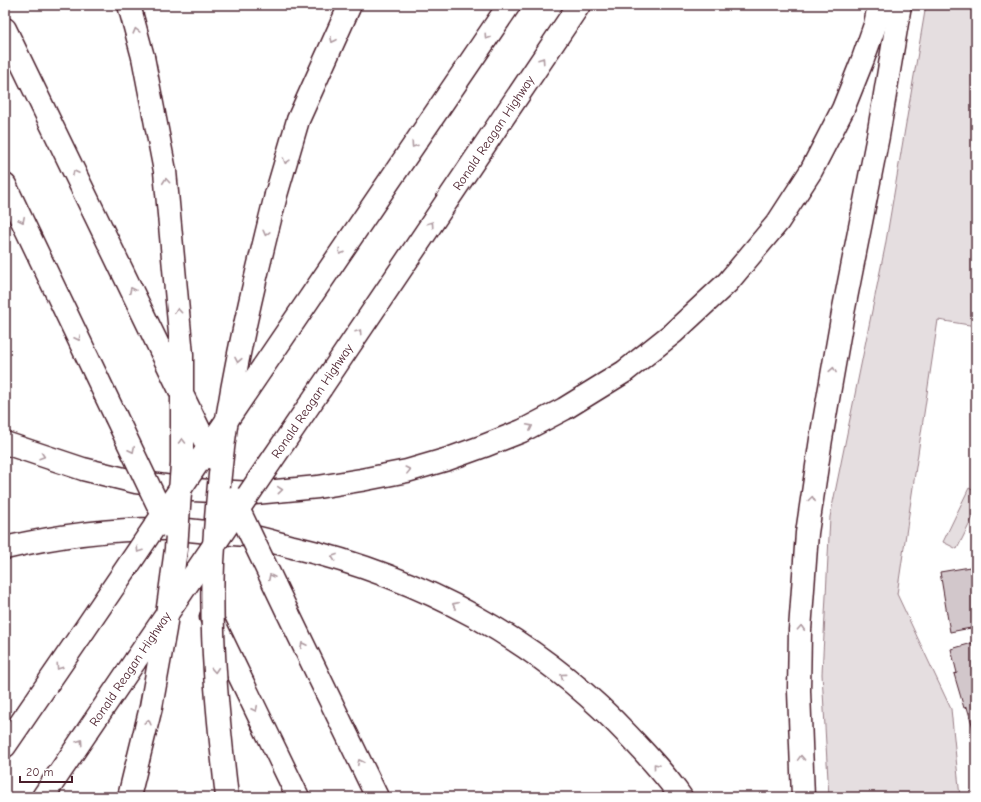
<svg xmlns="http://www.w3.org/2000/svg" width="981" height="802" viewBox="0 0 981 802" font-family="'Comic Neue',sans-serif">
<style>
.green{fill:#e5dee0;stroke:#987e86}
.building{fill:#d2c7cb;stroke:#4a1f2b}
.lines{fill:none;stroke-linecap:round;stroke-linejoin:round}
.motorway-casing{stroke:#4a1f2b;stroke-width:25}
.motorway{stroke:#fff;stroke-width:22}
.motorway-bridge-casing{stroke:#4a1f2b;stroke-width:25;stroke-linecap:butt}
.motorway-bridge{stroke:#fff;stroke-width:22}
.oneway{stroke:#ae9aa0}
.labels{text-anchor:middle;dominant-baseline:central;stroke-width:3;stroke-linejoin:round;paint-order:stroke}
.street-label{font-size:13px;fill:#4a1f2b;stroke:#fff}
</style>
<rect width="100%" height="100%" fill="#fff"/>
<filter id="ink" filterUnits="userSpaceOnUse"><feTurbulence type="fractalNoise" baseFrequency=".025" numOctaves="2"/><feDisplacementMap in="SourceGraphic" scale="8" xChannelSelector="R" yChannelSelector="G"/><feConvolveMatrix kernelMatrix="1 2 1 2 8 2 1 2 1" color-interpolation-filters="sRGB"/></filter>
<g filter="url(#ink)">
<g class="green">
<path d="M926,5H976V326L938,320L897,594L951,709L960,797H829L822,674L830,517L885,247Z"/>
<path d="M969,488L976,492V511L957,549L943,542Z"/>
</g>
<g class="building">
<path d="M970,567L976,601V627L950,632L940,572Z"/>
<path d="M976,642V738L967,707L964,708L954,674L957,673L951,649Z"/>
</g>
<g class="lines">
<defs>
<g id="motorway">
<path d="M129,5L143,57"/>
<path d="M5,29L161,351"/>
<path d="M5,185L115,415"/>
<path d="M276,195L298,120L350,5"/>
<path d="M263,367L509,5"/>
<path id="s1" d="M321,388L579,5"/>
<path d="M5,443L83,469L136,482L193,490L255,493L318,487L361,480L407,471L448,459L484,446L522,431L564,409L624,372L673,333L728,282L778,222L811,171L843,109L863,59L875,25L879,5"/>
<path d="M5,548C56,536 108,529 161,529C177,528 194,531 210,532C222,533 233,534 245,535C261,538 277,543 293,547C421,577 538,639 629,736C647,755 666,775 681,797"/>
<path d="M288,613L377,797"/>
<path d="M211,617L298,797"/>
<path d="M5,746L81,635"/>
<path d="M43,797L135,661"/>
<path d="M129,797L138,760"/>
<path d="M803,797L799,691L800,630L807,533L821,439L843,313L878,136L900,5"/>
</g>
</defs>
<use href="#motorway" class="motorway-casing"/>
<use href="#motorway" class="motorway"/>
<defs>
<g id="motorway-bridge">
<path d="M161,351L213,458"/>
<path d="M115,415L168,526"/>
<path d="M233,498L288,613"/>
<path d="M81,635L263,367"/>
<path d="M135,661L321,388"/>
<path d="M138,760L151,707L165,629L176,549L182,464V355L165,171L143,57"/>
<path d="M227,797C218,719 210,641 213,562C216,513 220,462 228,413C240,340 258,267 276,195"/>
</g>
</defs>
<use href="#motorway-bridge" class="motorway-bridge-casing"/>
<use href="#motorway-bridge" class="motorway-bridge"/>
</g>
<defs><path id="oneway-chevron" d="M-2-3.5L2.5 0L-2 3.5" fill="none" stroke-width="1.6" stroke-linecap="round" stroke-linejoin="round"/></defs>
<g class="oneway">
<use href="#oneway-chevron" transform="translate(136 31) rotate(-105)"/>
<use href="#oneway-chevron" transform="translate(487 37) rotate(124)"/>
<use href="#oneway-chevron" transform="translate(333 40) rotate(115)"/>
<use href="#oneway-chevron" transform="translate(542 60) rotate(-56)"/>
<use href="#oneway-chevron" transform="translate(414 145) rotate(124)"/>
<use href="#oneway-chevron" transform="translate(286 161) rotate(107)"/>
<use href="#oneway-chevron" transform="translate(75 173) rotate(-116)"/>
<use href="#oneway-chevron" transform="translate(166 181) rotate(-95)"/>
<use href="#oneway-chevron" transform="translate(22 220) rotate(64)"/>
<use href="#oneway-chevron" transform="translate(431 224) rotate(-56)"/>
<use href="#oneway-chevron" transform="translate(266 233) rotate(104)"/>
<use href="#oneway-chevron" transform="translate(341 252) rotate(124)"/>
<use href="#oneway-chevron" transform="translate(132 290) rotate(-116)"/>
<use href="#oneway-chevron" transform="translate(178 311) rotate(-95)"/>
<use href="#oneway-chevron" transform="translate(359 332) rotate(-56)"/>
<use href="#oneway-chevron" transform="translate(78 338) rotate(64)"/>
<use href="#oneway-chevron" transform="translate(238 360) rotate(101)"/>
<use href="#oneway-chevron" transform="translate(833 370) rotate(-80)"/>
<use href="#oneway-chevron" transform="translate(530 427) rotate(-27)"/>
<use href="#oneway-chevron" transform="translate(182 441) rotate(-90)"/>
<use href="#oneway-chevron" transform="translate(132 450) rotate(64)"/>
<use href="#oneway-chevron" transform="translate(42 456) rotate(18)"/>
<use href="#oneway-chevron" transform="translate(408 470) rotate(-14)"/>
<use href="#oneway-chevron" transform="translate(280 490) rotate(-5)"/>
<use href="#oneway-chevron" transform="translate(812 499) rotate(-82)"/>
<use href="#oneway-chevron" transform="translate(139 550) rotate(124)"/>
<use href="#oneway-chevron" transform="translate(334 557) rotate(-160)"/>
<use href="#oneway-chevron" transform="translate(271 577) rotate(-116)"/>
<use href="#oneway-chevron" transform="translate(455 605) rotate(-154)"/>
<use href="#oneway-chevron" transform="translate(801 628) rotate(-87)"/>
<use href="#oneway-chevron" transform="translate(303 645) rotate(-116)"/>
<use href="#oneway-chevron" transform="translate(59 667) rotate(124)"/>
<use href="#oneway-chevron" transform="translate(215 670) rotate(86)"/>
<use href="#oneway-chevron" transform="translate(563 676) rotate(-143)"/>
<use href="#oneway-chevron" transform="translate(255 709) rotate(64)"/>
<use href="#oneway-chevron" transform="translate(148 722) rotate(-76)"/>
<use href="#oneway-chevron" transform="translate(80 742) rotate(-56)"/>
<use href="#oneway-chevron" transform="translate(801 758) rotate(-92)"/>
<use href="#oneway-chevron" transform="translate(360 762) rotate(-116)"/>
<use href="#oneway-chevron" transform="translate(656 766) rotate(-130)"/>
</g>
</g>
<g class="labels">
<g class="street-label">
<text stroke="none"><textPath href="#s1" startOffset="308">Ronald Reagan Highway</textPath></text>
<text transform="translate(312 401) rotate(-56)">Ronald Reagan Highway</text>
<text transform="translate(130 669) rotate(-56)">Ronald Reagan Highway</text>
</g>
</g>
<rect width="981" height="802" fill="none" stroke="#fff" stroke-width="20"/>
<rect x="10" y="10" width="961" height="782" fill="none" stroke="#4a1f2b" stroke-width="1.5" filter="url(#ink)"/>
<path d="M20 776v6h52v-6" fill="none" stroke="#4a1f2b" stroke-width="2"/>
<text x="26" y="776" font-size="12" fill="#4a1f2b" stroke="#ffffff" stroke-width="3" paint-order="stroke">20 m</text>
</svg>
